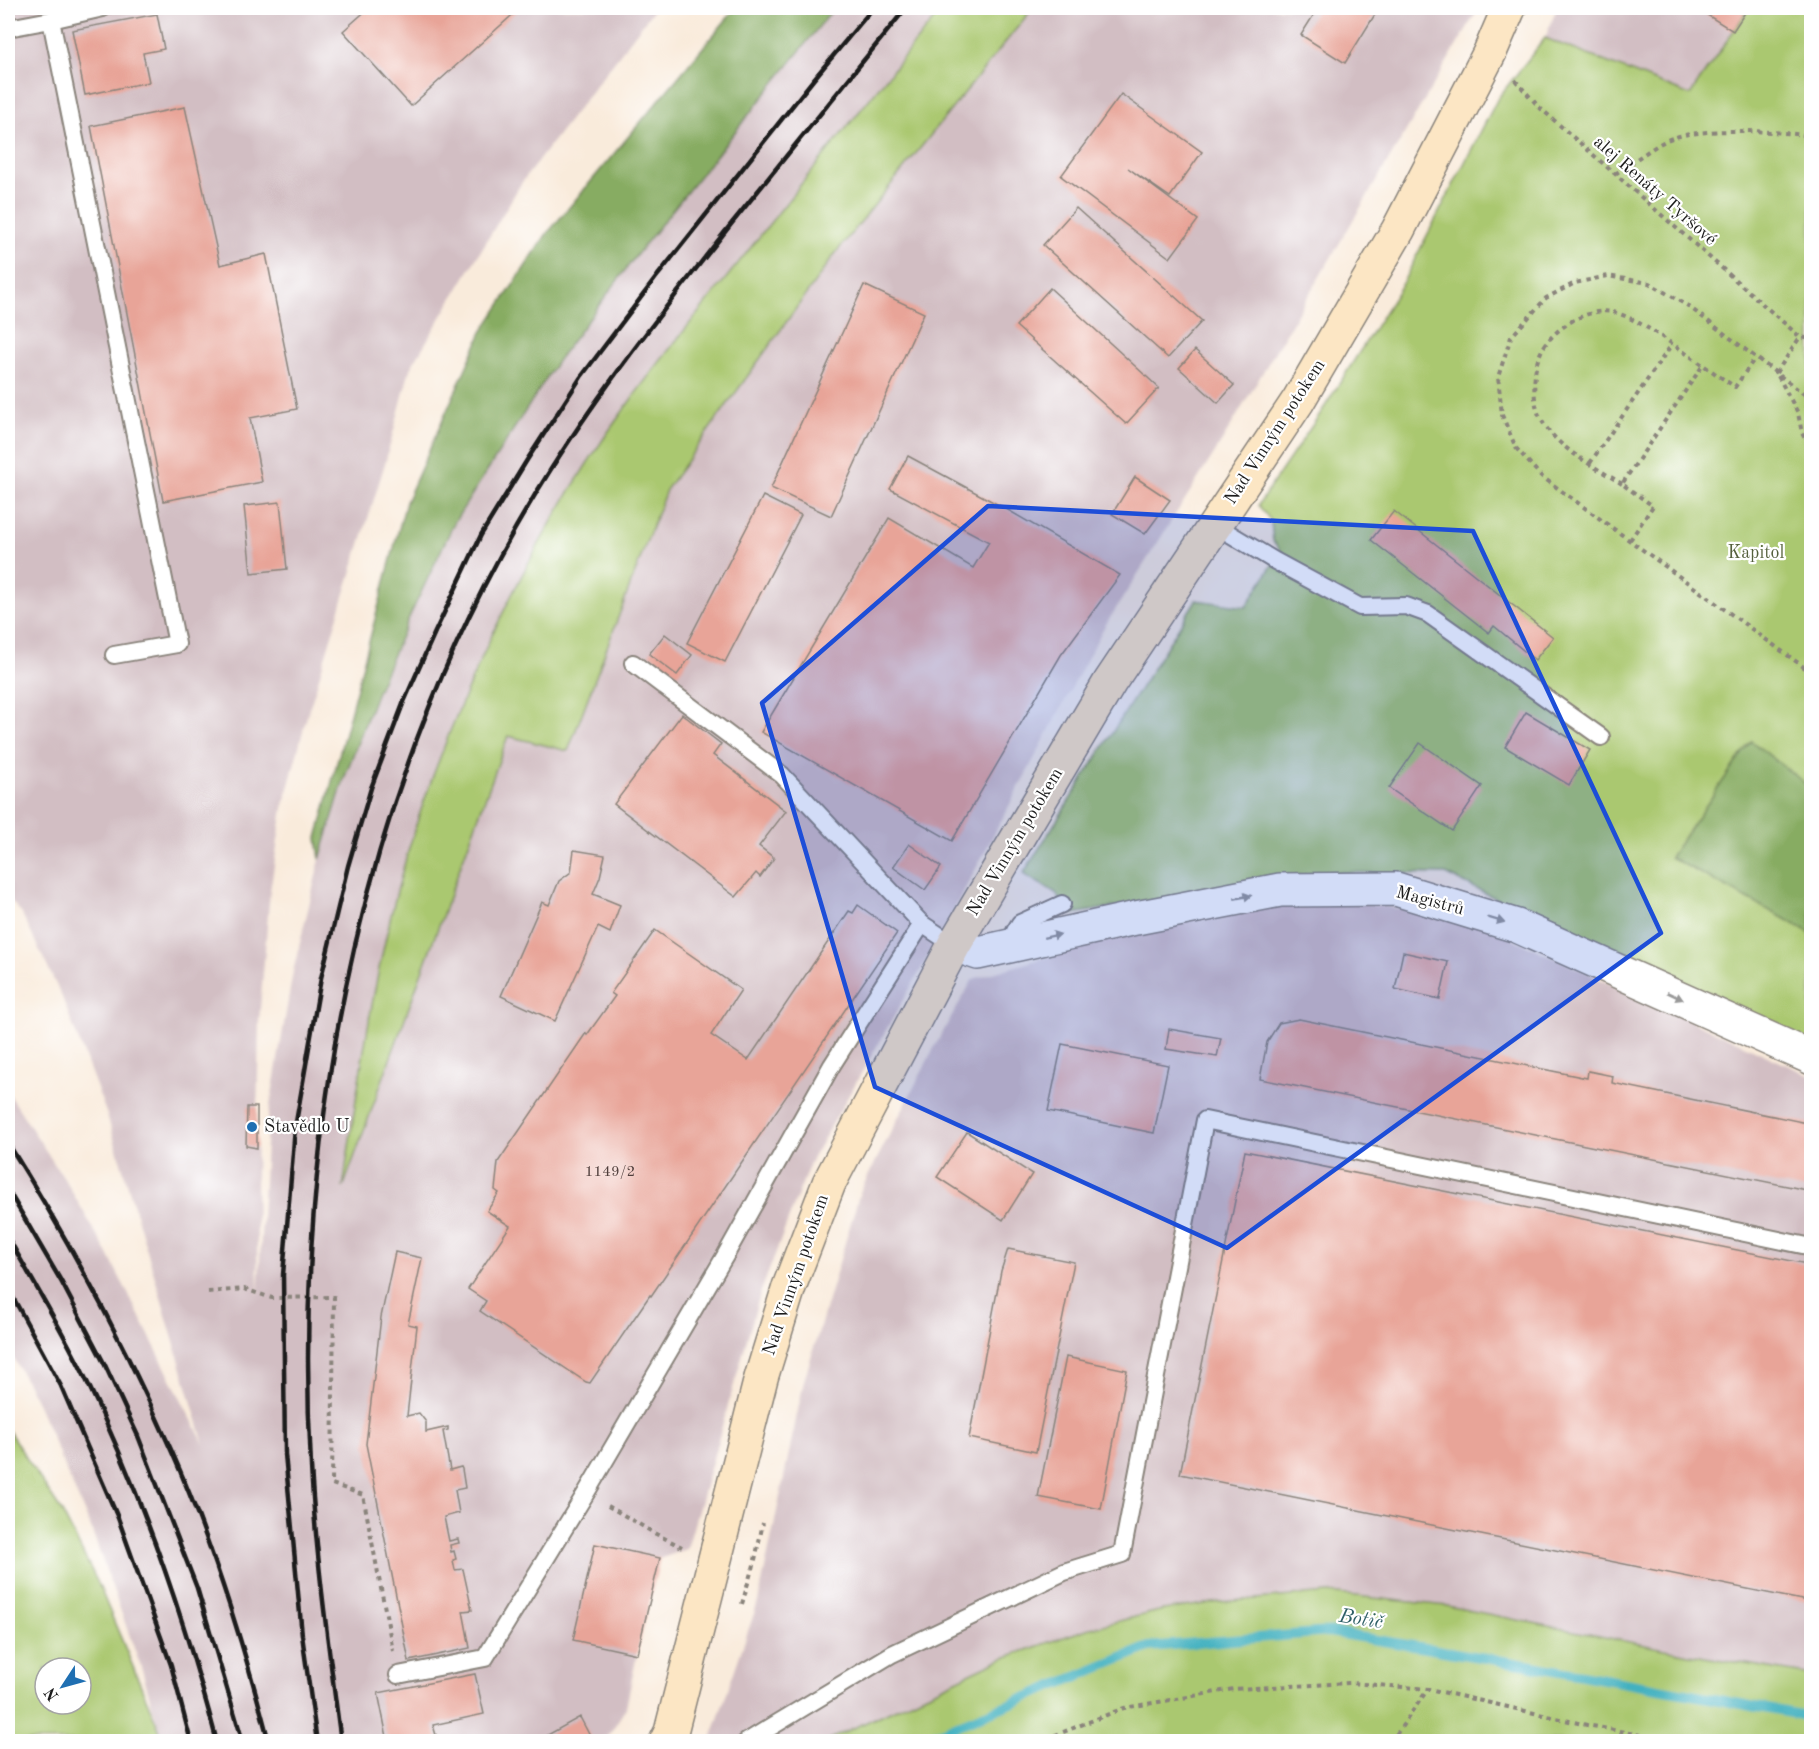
<svg xmlns="http://www.w3.org/2000/svg" width="1819" height="1749" viewBox="0 0 1819 1749" font-family="'Old Standard TT',serif">
<style>
.industrial{fill:#d2bec3}
.green{fill:#aac86f;stroke:#637246;stroke-width:1.5;fill-rule:evenodd}
.forest{fill:#87ac62;stroke:#52643f;stroke-width:1.5}
.lines{fill:none;stroke-linecap:round;stroke-linejoin:round}
.stream{stroke:#43b1c0;stroke-width:10}
.building{fill:#e8a498}
.lane-casing{stroke:#8a847c;stroke-width:20}
.street-casing{stroke:#8a847c;stroke-width:36}
.secondary-casing{stroke:#8a847c;stroke-width:36}
.path{stroke:#8a847c;stroke-width:4;stroke-dasharray:4.5 4.5;stroke-linecap:butt}
.lane{stroke:#fff;stroke-width:16}
.street{stroke:#fff;stroke-width:33}
.secondary{stroke:#fce6c4;stroke-width:33}
.rail{stroke:#1c1c1c;stroke-width:4.5}
.oneway{fill:#999}
.marked{fill:#1d4ed8;fill-opacity:0.2;stroke:#1d4ed8;stroke-width:4.5;stroke-linejoin:round}
.poi-dot{fill:#1f6fb2;stroke:#fff;stroke-width:2}
.labels{text-anchor:middle;dominant-baseline:central;stroke-width:4.5;stroke-linejoin:round;paint-order:stroke}
.number-label{font-size:15px;fill:#4f3e3b}
.street-label{font-size:18px;fill:#1c1c1c;stroke:#fff}
.park-label{font-size:18px;fill:#55613d;stroke:#fff}
.poi-label{font-size:18px;fill:#1c1c1c;stroke:#fff;text-anchor:start}
.water-label{font-size:20px;font-style:italic;fill:#2e5f66;stroke:#fff}
</style>
<rect width="100%" height="100%" fill="#fff"/>
<filter id="ink" filterUnits="userSpaceOnUse"><feTurbulence type="fractalNoise" baseFrequency=".0167" numOctaves="2"/><feDisplacementMap in="SourceGraphic" scale="12" xChannelSelector="R" yChannelSelector="G"/><feConvolveMatrix kernelMatrix="1 2 1 2 8 2 1 2 1" color-interpolation-filters="sRGB"/></filter>
<filter id="wash" filterUnits="userSpaceOnUse"><feTurbulence type="fractalNoise" baseFrequency=".008" numOctaves="4" result="noise"/><feDisplacementMap in="SourceGraphic" scale="24" xChannelSelector="R" yChannelSelector="G"/><feGaussianBlur stdDeviation="1.35" result="paint"/><feColorMatrix in="noise" values="0 0 0 0 0 0 0 0 0 0 0 0 0 0 0 0 0 1.4 0 .05"/><feComposite in="paint" operator="in"/></filter>
<g filter="url(#wash)">
<rect width="100%" height="100%" fill="#f9ebdb"/>
<g class="industrial">
<path d="M8,8H655L522,182L410,369L386,460L305,723L283,808L270,891L259,1021L256,1176L258,1296L267,1123L293,972L320,859L344,779L376,694L408,620L455,521L558,360L635,257L834,8H943L706,303L630,402L573,488L529,564L486,647L423,804L401,878L371,1007L343,1185L508,735L568,751L666,490L835,254L1033,8H1479L1222,441L1103,629L940,936L810,1163L760,1294L687,1549L659,1559L637,1654L626,1708L605,1741H162L143,1673L91,1528L35,1398L8,1348V1092L68,1185L108,1254L204,1444L107,1115L62,997L22,914L8,897Z"/>
<path d="M1557,8H1749L1691,96L1545,38Z"/>
<path d="M1320,898L1418,911L1478,923L1811,1076V1675L1705,1657L1447,1606L1328,1593L1220,1602L1087,1629L1003,1658L826,1741L710,1742L758,1602L804,1381L860,1192L935,1046L973,979L1144,928Z"/>
</g>
<g class="green">
<path d="M943,8H1033L835,254L666,490L568,751L508,736L343,1188C361,1060 381,927 423,804C472,662 542,522 630,401C669,348 711,297 752,246C815,166 879,87 943,8Z"/>
<path d="M1749,8H1811V788L1751,741L1670,857L1811,933V1044L1619,958L1446,874L1319,872L1067,915L1056,893L1023,874L1196,600L1246,607L1281,551L1273,541L1271,521L1258,505L1322,411L1400,288L1498,98L1545,38L1690,95Z"/>
<path d="M8,1430L62,1512L98,1583L159,1729L162,1741H8ZM45,1668H81V1704H45Z"/>
<path d="M1328,1593L1447,1606L1705,1657L1811,1675V1741H826L1003,1658L1087,1629L1163,1610L1220,1602Z"/>
</g>
<g class="forest">
<path d="M736,8H834L635,257L558,360L455,521L408,620L376,694L344,779L320,859L317,838L406,502L482,332L546,235Z"/>
<path d="M1751,741L1811,788V933L1670,857Z"/>
</g>
<g class="lines">
<path class="stream" d="M917,1742L1149,1647L1329,1632L1527,1665L1812,1717"/>
</g>
<g id="blocks">
<g class="building">
<path d="M369,8H520L411,106L343,31Z"/>
<path d="M1318,8H1379L1345,63L1301,35Z"/>
<path d="M1696,8H1748L1733,31Z"/>
<path d="M157,14L164,49L143,53L149,82L85,95L72,30Z"/>
<path d="M1121,94L1202,152L1170,197L1128,168L1198,220L1170,258L1061,176Z"/>
<path d="M185,107L220,265L266,254L297,409L250,418L262,482L163,501L91,126Z"/>
<path d="M1076,208L1202,321L1168,358L1043,245Z"/>
<path d="M864,285L924,313L831,516L771,488Z"/>
<path d="M1050,288L1159,388L1126,424L1016,326Z"/>
<path d="M1195,350L1234,385L1218,403L1179,368Z"/>
<path d="M908,456L1008,510L1120,575L1061,655L952,841L761,732L889,518L973,568L989,542L890,489Z"/>
<path d="M1135,477L1170,500L1145,534L1112,514Z"/>
<path d="M763,496L801,515L725,662L687,643Z"/>
<path d="M280,502L287,569L251,573L244,506Z"/>
<path d="M1394,511L1553,637L1535,660L1494,626L1489,633L1371,540Z"/>
<path d="M665,634L692,655L677,675L649,654Z"/>
<path d="M1526,712L1590,750L1569,785L1505,747Z"/>
<path d="M682,714L721,744L713,755L786,811L759,846L774,858L760,877L756,873L736,897L614,804Z"/>
<path d="M1420,743L1482,786L1452,831L1389,788Z"/>
<path d="M909,844L941,867L925,890L893,867Z"/>
<path d="M574,850L605,855L600,877L593,894L620,905L610,933L598,927L555,1021L501,996L542,902L549,905L559,881L571,872Z"/>
<path d="M858,905L897,933L651,1296L650,1295L590,1383L586,1382L480,1311L486,1301L468,1289L510,1226L487,1211L499,1193L495,1190L498,1162L586,1033L587,1035L615,996L611,993L655,930L741,990L711,1035L748,1060L849,911L853,913Z"/>
<path d="M1403,952L1448,962L1440,999L1395,989Z"/>
<path d="M1299,1019L1587,1078L1588,1071L1613,1076L1612,1083L1812,1124V1191L1260,1079L1267,1042L1279,1023Z"/>
<path d="M1169,1029L1221,1038L1217,1057L1166,1049Z"/>
<path d="M1062,1044L1168,1065L1154,1133L1048,1111Z"/>
<path d="M247,1107H257V1148L246,1146Z"/>
<path d="M967,1132L1032,1174L1003,1220L937,1177Z"/>
<path d="M1245,1151L1812,1265V1602L1180,1474Z"/>
<path d="M1008,1249L1074,1262L1036,1452L969,1438L1001,1271Z"/>
<path d="M395,1252L422,1258L408,1324L417,1326L407,1416L419,1413L426,1422V1432L448,1427V1430L443,1431L450,1470L461,1467L462,1469L465,1488L455,1490L459,1513L444,1517L449,1541L458,1539L459,1543L450,1545L451,1552L454,1551L456,1559L453,1560L455,1570L463,1569L472,1610L463,1611L470,1648L409,1661L366,1444L381,1317Z"/>
<path d="M1066,1357L1127,1370L1101,1509L1038,1497Z"/>
<path d="M595,1544L660,1558L637,1654L573,1640Z"/>
<path d="M475,1674L484,1714L433,1725L438,1742H388L378,1693Z"/>
<path d="M580,1717L593,1742H535Z"/>
</g>
</g>
</g>
<g filter="url(#ink)">
<use href="#blocks" fill-opacity="0" stroke="#8a847c" stroke-width="1.5"/>
<g class="lines">
<defs>
<g id="lane">
<path d="M51,20L103,8"/>
<path d="M8,28L51,20L177,644L114,655"/>
<path d="M1215,525L1275,561L1360,607L1406,606L1428,614L1601,737"/>
<path d="M633,663L782,775L922,924"/>
<path d="M1016,944L1015,931L1020,923L1062,904"/>
<path d="M398,1675L485,1658L586,1493L725,1256L832,1065L922,924L954,945"/>
<path d="M746,1742L892,1654L1064,1572L1122,1554L1205,1120L1812,1247"/>
</g>
<path id="street" d="M954,945L978,953L1136,918L1280,890L1396,889L1517,926L1812,1058"/>
<path id="secondary" d="M666,1742L671,1732L761,1378L789,1287L829,1183L954,945L1110,682L1298,401L1398,230L1490,52L1509,8"/>
</defs>
<use href="#lane" class="lane-casing"/>
<use href="#street" class="street-casing"/>
<use href="#secondary" class="secondary-casing"/>
<g class="path">
<path d="M1515,80L1539,107L1800,337L1812,339"/>
<path d="M1615,174C1632,163 1648,150 1665,141C1695,126 1778,131 1812,136"/>
<path d="M1776,373L1800,337"/>
<path d="M1778,376L1798,413L1802,433L1812,452"/>
<path d="M1812,400L1688,306L1649,283L1608,276L1575,283L1546,298L1511,337L1498,377L1502,415L1516,448L1541,476L1812,673"/>
<path d="M1590,463L1672,344"/>
<path d="M1622,484C1593,465 1554,448 1539,415C1532,399 1533,367 1541,352C1552,329 1587,307 1613,312C1639,318 1680,350 1703,365"/>
<path d="M1630,540L1653,506L1622,484L1703,365L1735,387L1755,358"/>
<path d="M208,1292L244,1289L272,1298L334,1297L332,1484L363,1495L393,1651"/>
<path d="M608,1506L656,1534L682,1547"/>
<path d="M753,1569L763,1523"/>
<path d="M742,1604L752,1569"/>
<path d="M1038,1742L1124,1708L1234,1689L1351,1683L1429,1689L1587,1725L1678,1742"/>
<path d="M1391,1742L1428,1689"/>
</g>
<use href="#lane" class="lane"/>
<use href="#street" class="street"/>
<use href="#secondary" class="secondary"/>
<g class="rail">
<path d="M8,1143C70,1242 125,1345 172,1452C212,1543 244,1646 269,1742"/>
<path d="M8,1190L61,1281L104,1363L138,1436L197,1588L243,1742"/>
<path d="M8,1237C33,1282 60,1326 83,1373C140,1490 184,1616 217,1742"/>
<path d="M8,1288L61,1386L118,1518L171,1665L191,1742"/>
<path d="M317,1742L302,1635L285,1454L283,1275L295,1128L321,978L348,866L371,788L403,704L435,632L481,535L527,460L581,377L658,275L813,80L873,8"/>
<path d="M341,1742C329,1650 316,1558 311,1466C292,1124 365,761 551,469C605,383 669,303 732,223C790,151 848,79 906,8"/>
</g>
</g>
<defs><path id="oneway-solid" d="M-6-.8H1V-3.2L6.5 0L1 3.2V.8H-6Z" transform="scale(1.5)"/></defs>
<g class="oneway">
<use href="#oneway-solid" transform="translate(1243 897) rotate(-11)"/>
<use href="#oneway-solid" transform="translate(1496 920) rotate(17)"/>
<use href="#oneway-solid" transform="translate(1052 936) rotate(-12)"/>
<use href="#oneway-solid" transform="translate(1675 996) rotate(25)"/>
</g>
</g>
<path class="marked" d="M988,506L1473,531L1661,933L1227,1248L875,1087L762,703Z"/>
<circle class="poi-dot" cx="252" cy="1127" r="6"/>
<g class="labels">
<g class="number-label">
<text x="610" y="1172">1149/2</text>
</g>
<g class="street-label">
<text transform="translate(1655 191) rotate(41)">alej Renáty Tyršové</text>
<text transform="translate(1275 432) rotate(-57)">Nad Vinným potokem</text>
<text transform="translate(1015 842) rotate(-59)">Nad Vinným potokem</text>
<text transform="translate(1430 901) rotate(15)">Magistrů</text>
<text transform="translate(796 1275) rotate(-71)">Nad Vinným potokem</text>
</g>
<g class="park-label">
<text x="1756" y="553">Kapitol</text>
</g>
<g class="poi-label">
<text x="264" y="1127">Stavědlo U</text>
</g>
<g class="water-label">
<text transform="translate(1361 1620) rotate(9)">Botič</text>
</g>
</g>
<rect width="1819" height="1749" fill="none" stroke="#fff" stroke-width="30"/>
<g transform="translate(63 1686) rotate(234)"><circle r="28" fill="#ffffff" stroke="#a4a4a4" stroke-width="1.5"/>
<path d="M0-4.5L10 22L0 15L-10 22Z" fill="#1f6fb2"/>
<text y="-9" font-size="16" font-weight="bold" text-anchor="middle" fill="#1c1c1c">N</text>
</g>
</svg>
